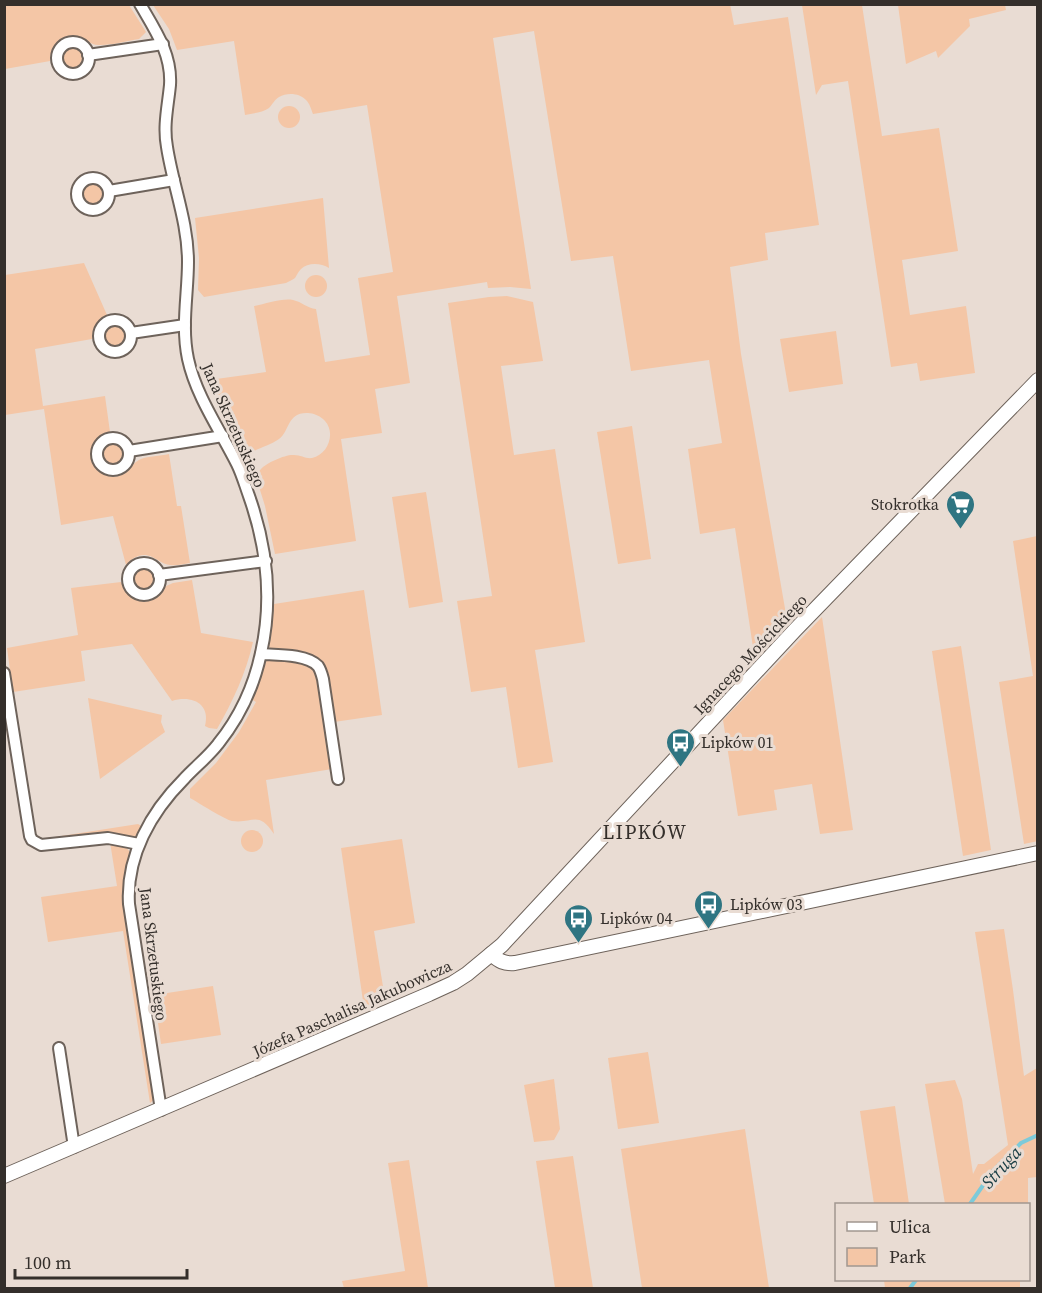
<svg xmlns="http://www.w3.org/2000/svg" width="1042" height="1293" viewBox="0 0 1042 1293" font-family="'Source Serif 4',serif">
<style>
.green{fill:#f4c6a6}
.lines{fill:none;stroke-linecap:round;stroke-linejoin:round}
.stream{stroke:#7dcad9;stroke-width:4}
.minor-casing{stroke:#6e635b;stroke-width:14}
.tertiary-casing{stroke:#6e635b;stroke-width:16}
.minor{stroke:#fff;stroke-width:10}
.tertiary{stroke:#fff;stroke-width:14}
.labels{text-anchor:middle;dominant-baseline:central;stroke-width:6;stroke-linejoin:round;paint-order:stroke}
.street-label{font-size:16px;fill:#342f2b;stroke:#e9dcd3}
.poi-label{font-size:16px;fill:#342f2b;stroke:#e9dcd3;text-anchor:start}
.water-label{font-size:18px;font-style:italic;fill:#173c43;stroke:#e9dcd3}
.quarter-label{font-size:20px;letter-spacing:1.5px;fill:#342f2b;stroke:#e9dcd3}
</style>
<rect width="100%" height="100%" fill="#e9dcd3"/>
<g class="green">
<path d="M5,4L129,5L146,32L139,39C127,41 113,45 100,45C91,46 87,39 78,37C62,32 50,46 50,61L5,69Z"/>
<path d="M730,4L734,25L788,17L819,225L765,233L768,260L730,267L741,354L787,620L754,654L735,528L700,534L688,449L722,443L709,360L631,371L613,256L571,261L534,31L493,38L531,289L510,287L488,288L487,282L397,296L410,383L375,389L382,433L341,439L356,541L275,554L265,506L256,477C257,474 259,471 261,469C266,463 286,454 294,455C301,455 306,459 312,458C328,455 336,433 325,421C321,416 313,413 308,413C287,412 290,431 279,439C272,444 262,447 254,451L242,447L217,400L209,380L266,372L254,306C266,304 282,298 293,300C302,302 307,308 316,309L325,362L370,355L358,278L393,272L367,105L313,114C311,109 310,104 306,100C300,93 287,92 279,97C274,100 273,104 269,108C262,113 253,113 245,115L234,41L177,50L169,29L153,5Z"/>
<path d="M802,5H862L882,136L939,128L958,251L902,260L910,315L966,306L975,373L920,381L917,363L891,367L848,81L822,85L816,95Z"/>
<path d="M898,5H1005L1006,10L969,19L970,26L938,58L936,51L906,64Z"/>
<circle cx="73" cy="58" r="11"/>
<circle cx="289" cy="117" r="11"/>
<circle cx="93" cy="193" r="11"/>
<path d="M323,198L329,268C321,263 308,262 301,269C298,272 297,275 295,278C293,280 289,281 286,283L204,297L198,290L199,258L195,218Z"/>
<path d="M84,263L107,315C96,320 93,328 92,339L35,349L43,406L105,396L110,432C104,434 98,436 95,442C86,454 94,473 108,476C126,480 128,465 141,459C148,456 160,456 169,454L177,506H181L190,563C183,564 176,566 170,565C162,564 159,560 152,557C142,552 133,557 126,565L113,516L61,525L44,409L5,415V275Z"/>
<circle cx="316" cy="286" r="11"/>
<path d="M507,296L533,302L543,361L501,366L514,455L555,449L585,642L535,650L553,762L518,768L506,687L471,692L457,601L492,596L448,303L489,297Z"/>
<circle cx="115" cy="336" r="11"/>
<path d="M836,331L843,384L789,392L780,339Z"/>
<path d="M632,426L651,559L618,564L597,432Z"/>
<circle cx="113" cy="454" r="11"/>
<path d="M426,492L443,602L409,608L392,497Z"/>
<path d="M1037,536L1038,841L1024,844L999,682L1033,676L1013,541Z"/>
<circle cx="144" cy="578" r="11"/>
<path d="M192,580L201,633L253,642C246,673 233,701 217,729L209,728L205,726C211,703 191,695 172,701L132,644L81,651L85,681L13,692L7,648L78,635L71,588L121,582C128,602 155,610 164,587L173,583Z"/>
<path d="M364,590L382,715L334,722L327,677L303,654L271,649L268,645L274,604Z"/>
<path d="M822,617L853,830L820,834L812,784L774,790L777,810L738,816L723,720Z"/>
<path d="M961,646L991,850L963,856L932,651Z"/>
<path d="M268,659C282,659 310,662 317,675L332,769L266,780L274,834C258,810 253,824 232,821C224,819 199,803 190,798V789L216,763L239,732L256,702L251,699L264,663Z"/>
<path d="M88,698L162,715L161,722L165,732L100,779Z"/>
<path d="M138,824L143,827L139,834L134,837L110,833L45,842L42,839Z"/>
<circle cx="252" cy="841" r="11"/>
<path d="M402,839L415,923L374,931L385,999L364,1008L341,848Z"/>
<path d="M110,842C119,843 124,844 130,852L127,868L125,906L154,1100L150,1103L123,931L48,942L41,897L117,886Z"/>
<path d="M1004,929L1013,990L1024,1076L1037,1068V1177L1028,1178V1204H945L925,1084L955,1080L962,1099L973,1174L978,1164H984L1008,1145L975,932Z"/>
<path d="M213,986L221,1035L161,1044L154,995Z"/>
<path d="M648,1052L659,1123L618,1129L608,1058Z"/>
<path d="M554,1079L560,1129L554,1140L534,1142L524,1085Z"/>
<path d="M895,1106L909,1204H874L860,1111Z"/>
<path d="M745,1129L769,1288H642L621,1149Z"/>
<path d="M573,1156L593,1288H555L536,1161Z"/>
<path d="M409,1160L428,1288H344L342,1281L405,1271L388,1163Z"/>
<path d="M884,1280H1020V1288H885Z"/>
</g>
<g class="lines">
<g class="stream">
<path d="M970,1204L993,1171L1021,1143L1038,1135"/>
<path d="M910,1288L916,1280"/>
</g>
<defs>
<g id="minor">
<path d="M140,4C155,30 172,54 170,85C168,106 163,126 167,147C173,186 188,222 188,262C188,294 181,326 188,359C196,396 220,430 237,464C242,474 245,485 249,496C267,547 273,600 261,653C254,686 239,718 218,744C208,757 195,767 184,779C151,812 126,856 129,904L161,1110"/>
<circle cx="73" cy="58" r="16"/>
<path d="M88,55L163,44"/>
<circle cx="93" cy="194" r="16"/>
<path d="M109,191L174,180"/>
<circle cx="115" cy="336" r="16"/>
<path d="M131,333L185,325"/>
<circle cx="113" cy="454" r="16"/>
<path d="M129,451L223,436"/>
<circle cx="144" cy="579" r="16"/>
<path d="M159,575L266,561"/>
<path d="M261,654C277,655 307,654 318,666C320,669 322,675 323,679L338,779"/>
<path d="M4,673L30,836L32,840L41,845L108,838L139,844"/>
<path d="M59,1048L74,1147"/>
</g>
<g id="tertiary">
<path d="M491,954C499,961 504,964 515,963L1038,853"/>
<path d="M4,1176L429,994L453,983L467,974L502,945L795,630L1038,380"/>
</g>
</defs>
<use href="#minor" class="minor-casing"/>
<use href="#tertiary" class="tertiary-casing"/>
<use href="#minor" class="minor"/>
<use href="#tertiary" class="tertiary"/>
</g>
<defs>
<symbol id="supermarket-pin" viewBox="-11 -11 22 30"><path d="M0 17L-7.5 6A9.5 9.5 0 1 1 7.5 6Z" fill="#2f7582" stroke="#e9dcd3"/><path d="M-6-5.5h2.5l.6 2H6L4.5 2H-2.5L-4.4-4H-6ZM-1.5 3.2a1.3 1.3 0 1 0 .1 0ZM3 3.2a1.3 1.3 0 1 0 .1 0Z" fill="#fff"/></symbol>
<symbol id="bus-pin" viewBox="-11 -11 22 30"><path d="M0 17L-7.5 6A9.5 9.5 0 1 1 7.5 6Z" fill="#2f7582" stroke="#e9dcd3"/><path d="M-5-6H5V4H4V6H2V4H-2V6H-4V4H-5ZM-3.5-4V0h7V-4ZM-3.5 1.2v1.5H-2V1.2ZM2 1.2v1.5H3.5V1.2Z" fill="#fff"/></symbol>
</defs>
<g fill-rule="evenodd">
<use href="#supermarket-pin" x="944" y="488" width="33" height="45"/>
<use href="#bus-pin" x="664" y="726" width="33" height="45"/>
<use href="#bus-pin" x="692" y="888" width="33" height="45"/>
<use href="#bus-pin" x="562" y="902" width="33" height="45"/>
</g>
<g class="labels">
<g class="street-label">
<text transform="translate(234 425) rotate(66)">Jana Skrzetuskiego</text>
<text transform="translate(750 654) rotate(-47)">Ignacego Mościckiego</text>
<text transform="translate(154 954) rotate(83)">Jana Skrzetuskiego</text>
<text transform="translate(352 1008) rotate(-24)">Józefa Paschalisa Jakubowicza</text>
</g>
<g class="poi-label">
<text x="939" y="504" text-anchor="end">Stokrotka</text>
<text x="701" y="742">Lipków 01</text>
<text x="730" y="904">Lipków 03</text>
<text x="600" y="918">Lipków 04</text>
</g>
<g class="water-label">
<text transform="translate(1001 1167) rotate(-48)">Struga</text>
</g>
<g class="quarter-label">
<text x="645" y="832">LIPKÓW</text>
</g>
</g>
<rect width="1042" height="1293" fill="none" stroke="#342f2b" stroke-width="12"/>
<rect x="835" y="1203" width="195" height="78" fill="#e9dcd3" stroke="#a19790" stroke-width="1.5"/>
<rect x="847" y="1222" width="30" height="9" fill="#ffffff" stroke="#a19790" stroke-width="1.5"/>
<text x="889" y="1233" font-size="18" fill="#342f2b">Ulica</text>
<rect x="847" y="1248" width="30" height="18" fill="#f4c6a6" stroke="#a19790" stroke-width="1.5"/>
<text x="889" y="1263" font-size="18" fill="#342f2b">Park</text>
<path d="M15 1269v9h172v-9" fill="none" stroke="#342f2b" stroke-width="3"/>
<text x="24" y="1269" font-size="18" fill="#342f2b" stroke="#e9dcd3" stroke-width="4.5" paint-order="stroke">100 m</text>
</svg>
